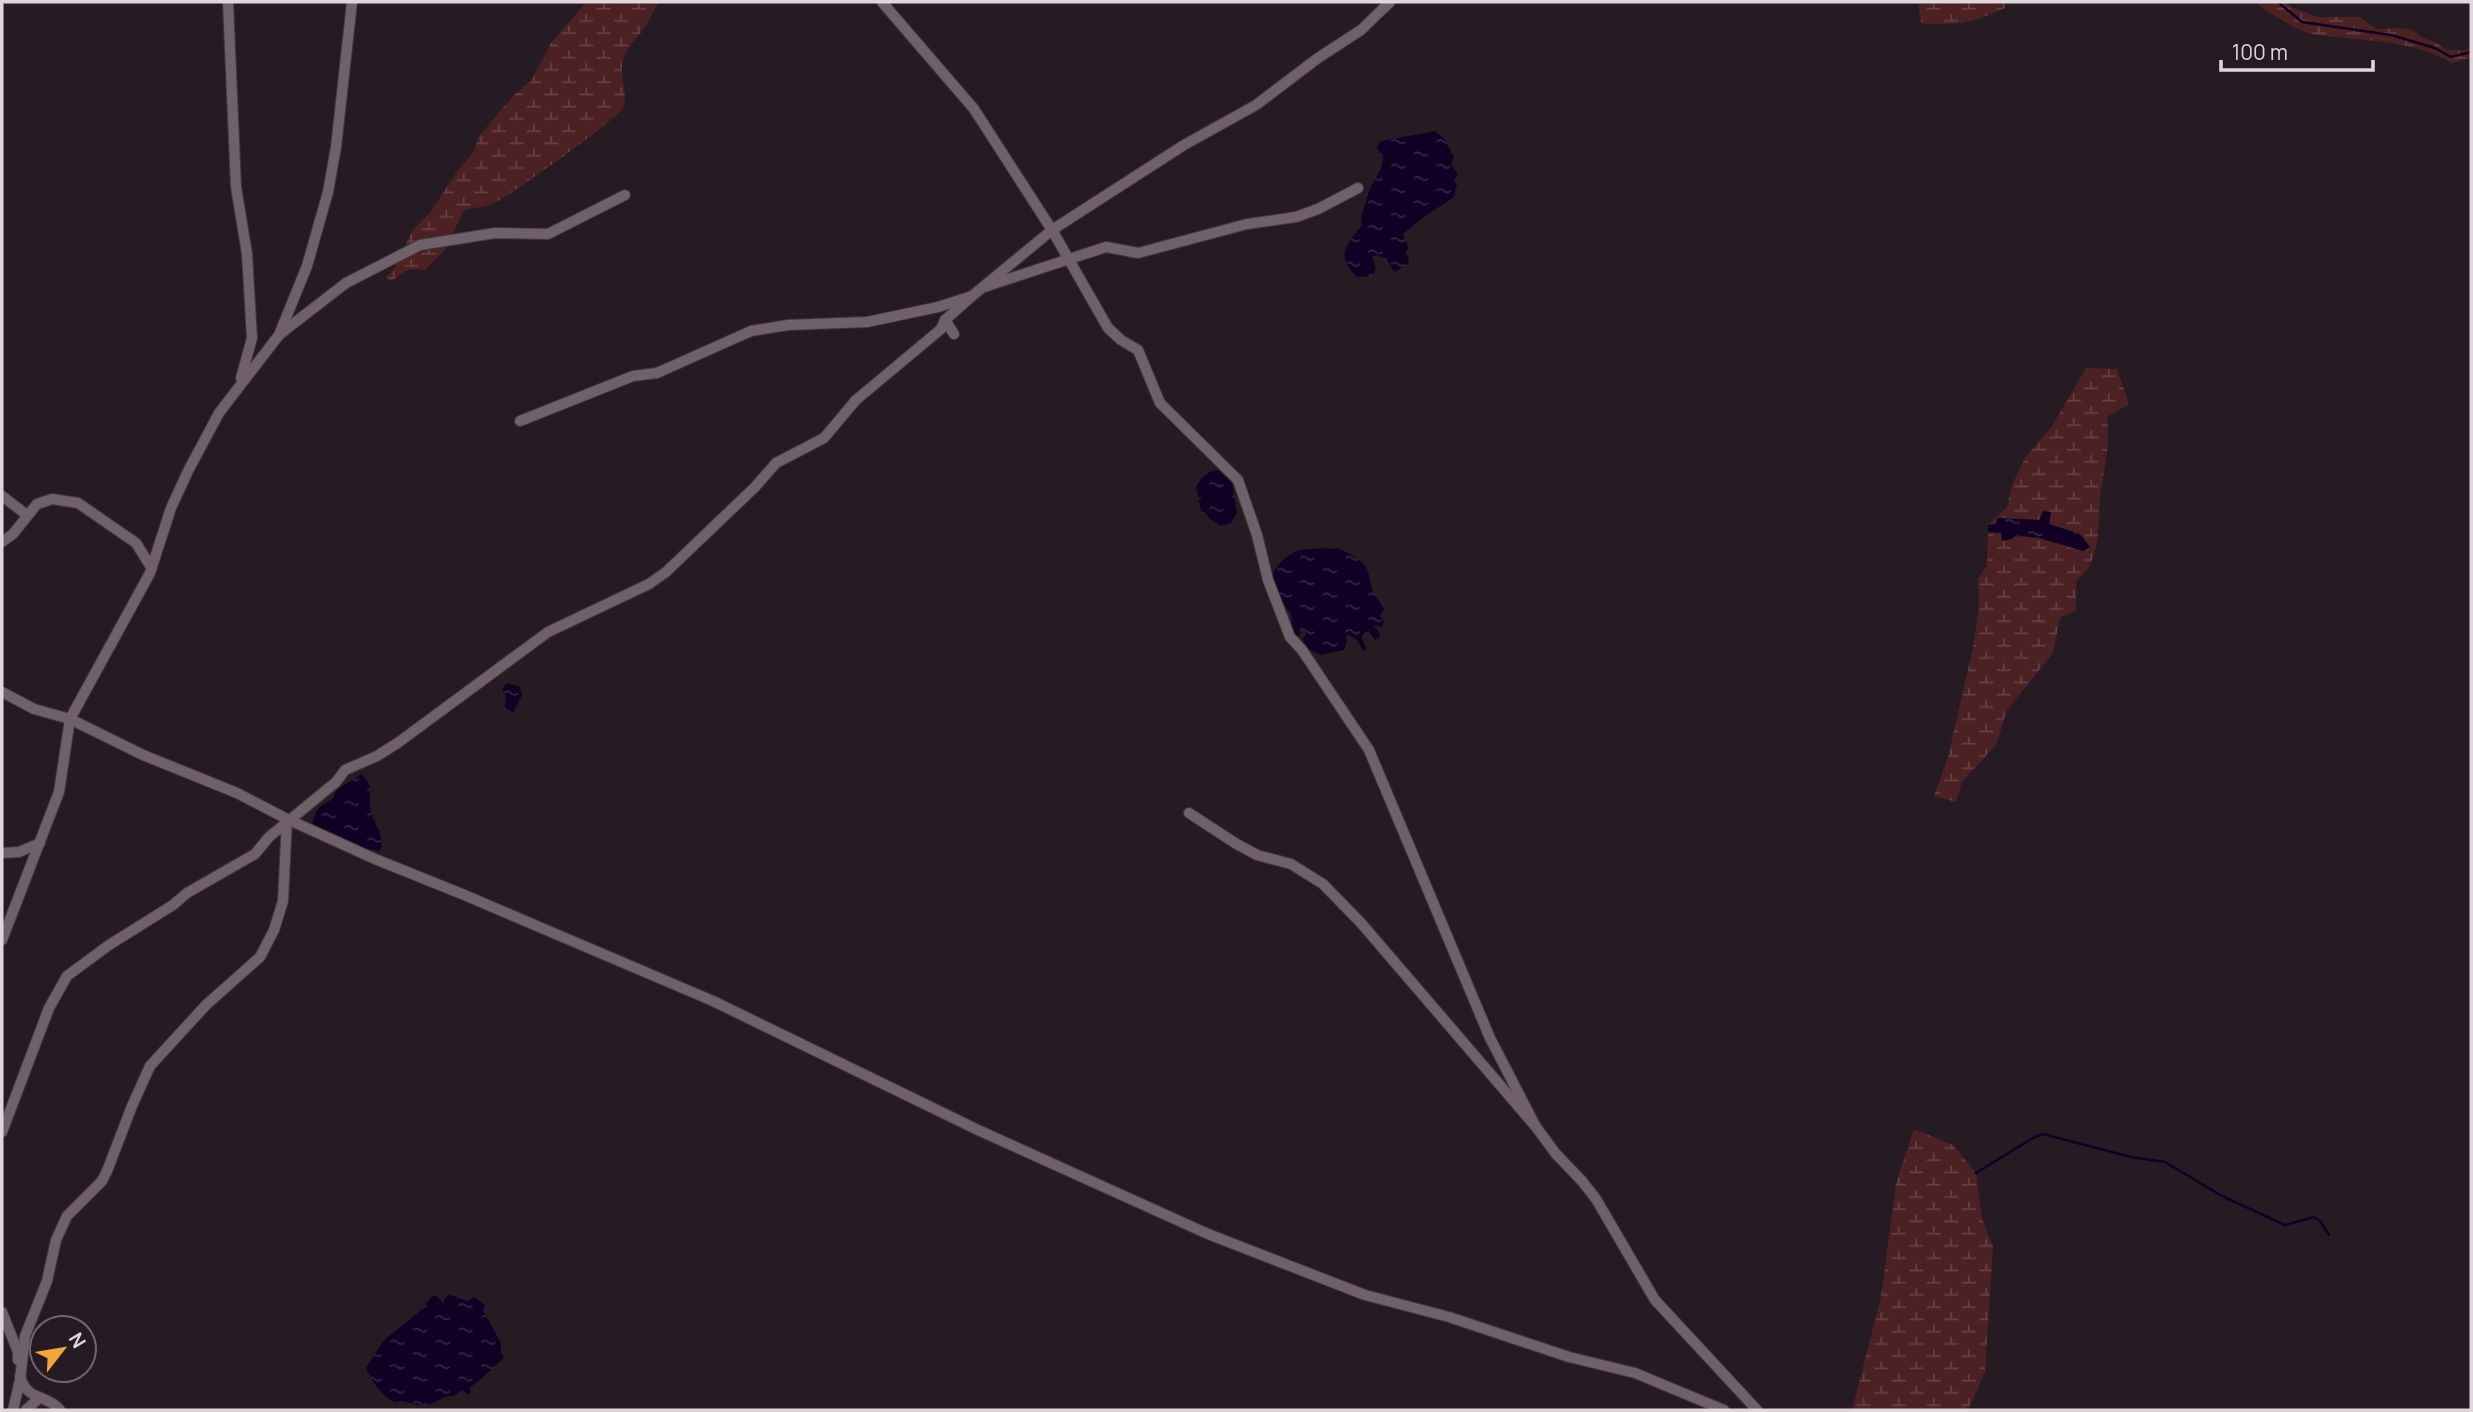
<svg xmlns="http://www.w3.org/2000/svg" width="2473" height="1412" viewBox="0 0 2473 1412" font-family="Manrope,sans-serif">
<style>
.wetland{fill:url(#wetland-marsh)}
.water{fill:url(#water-ripples)}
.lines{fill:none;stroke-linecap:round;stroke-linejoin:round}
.stream{stroke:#110024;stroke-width:2.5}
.minor-casing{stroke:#42383e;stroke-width:12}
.minor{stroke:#6f606a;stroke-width:10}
</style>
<defs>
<pattern id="wetland-marsh" width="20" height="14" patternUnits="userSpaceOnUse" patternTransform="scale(1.75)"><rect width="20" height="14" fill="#4c2124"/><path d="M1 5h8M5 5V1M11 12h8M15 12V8" fill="none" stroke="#664043"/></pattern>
<pattern id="water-ripples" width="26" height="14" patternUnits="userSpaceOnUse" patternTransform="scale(1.75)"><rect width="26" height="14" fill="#110024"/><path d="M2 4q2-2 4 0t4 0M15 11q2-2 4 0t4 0" fill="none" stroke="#332443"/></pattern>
</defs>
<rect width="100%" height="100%" fill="#271b23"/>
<g class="wetland">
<path d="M586,2H659C654,9 651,18 646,25C638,39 623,48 622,66C621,79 628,95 623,108C620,117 504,201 490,205C482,207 472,208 464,210L445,250L425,270L409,269L391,281L386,277L394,269L412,231L430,213L458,170L473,153L479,136L515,94L531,81L551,43Z"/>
<path d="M1918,2H2005V8C1972,23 1957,26 1921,23Z"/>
<path d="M2256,2H2287L2291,7L2318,17H2359L2377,29L2401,28L2413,30L2421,37L2435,42L2447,50H2466L2471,48V58L2452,63C2412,39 2363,41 2317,35C2300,33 2268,13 2256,2Z"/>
<path d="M2086,368L2117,369L2129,404L2107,417C2110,440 2106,461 2102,483C2096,514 2105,561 2076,581V610L2060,618L2053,653L2007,710L1996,745L1962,782L1956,802L1934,796L1948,757L1973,648L1979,606L1978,578L1987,566L1988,532L2002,533L2003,541C2027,529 2058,544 2083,551L2080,534L2049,524L2051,513L2040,520L1997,518V524L1988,525L2007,507L2013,483L2025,458L2052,426Z"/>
<path d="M1914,1129L1953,1145L1976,1173L1982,1219L1993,1246L1985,1372L1968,1410H1852L1881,1297L1896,1183Z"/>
</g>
<g class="water">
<path d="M1435,131L1444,138L1454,157L1451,164L1458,175L1454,181L1457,185L1454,197L1424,217L1403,234L1409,248L1405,253L1409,257L1408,264L1394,272L1386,258L1380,257L1377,255L1372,257L1376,267L1373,276L1357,277C1335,256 1346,245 1362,225L1361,217L1370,188L1381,168L1383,158L1377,147L1381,141Z"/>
<path d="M1218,470L1232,483L1237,513L1231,523L1221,526L1210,519L1205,512L1201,511L1196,487C1201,478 1207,471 1218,470Z"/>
<path d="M2043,511L2051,512L2049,524L2080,534L2090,547L2083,551L2039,538L2015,535L2012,539L2002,541L2001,533L1988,532V525L1996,524L1997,518L2039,520Z"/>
<path d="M1338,548C1364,561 1367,561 1372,589C1373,594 1381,603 1384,609L1380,616L1384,621L1382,627L1376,625L1374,627L1379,631L1380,637L1375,640L1369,632H1365L1361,637L1367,649L1363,651L1358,641L1349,635L1346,636L1347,642L1344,650L1320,655L1309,649L1302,639L1306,635L1305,628H1299L1301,634L1295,638L1291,632L1292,616L1276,593L1271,576C1289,545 1304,549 1338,548Z"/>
<path d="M507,683L520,687L522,695L513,713L505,707L506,696L502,689Z"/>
<path d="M361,774C373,785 369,792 370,806C372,824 386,832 380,851C356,849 333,837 312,826C315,810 318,806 333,799L335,791Z"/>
<path d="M448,1294L467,1301L474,1297L485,1305L483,1310L501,1343V1353L504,1358C493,1368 481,1380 469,1388L471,1391L468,1395L462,1390L454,1396C443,1395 436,1404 425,1405C414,1407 406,1398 395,1402C383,1397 371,1381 366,1368L383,1341L421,1310L432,1296H437L443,1303Z"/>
</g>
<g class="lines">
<g class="stream">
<path d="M2278,2L2302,22L2391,35L2435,48L2451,57L2471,52"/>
<path d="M1976,1173L2033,1138L2043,1134L2131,1157L2165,1162L2222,1196L2285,1225L2314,1217L2320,1221L2329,1235"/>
</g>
<defs>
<g id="minor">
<path d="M228,2L236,187L247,254L252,338L241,378"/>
<path d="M882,2L974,109L1052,230L1108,328L1121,340L1138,350L1160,403L1238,480L1257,535L1268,580L1290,637L1302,650L1369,750L1490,1038L1536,1127"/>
<path d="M984,287L1106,247L1138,253L1247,224L1296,217L1318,209L1358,188"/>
<path d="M945,320L954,334"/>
<path d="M280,334L346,283L420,245L495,233L548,234L625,195"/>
<path d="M520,421L633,376L657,373L751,331L788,325L867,322L938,307L972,296L1052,230L1184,145L1256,105L1318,58L1361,30L1390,2"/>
<path d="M2,496L27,515"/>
<path d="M2,542L13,534L37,504L52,499L78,503L136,543L151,567"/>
<path d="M2,692L34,709L70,719L143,755L237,793L287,819L375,859L462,894L713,1001L978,1130L1208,1234L1365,1295L1449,1317L1569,1357L1635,1373L1724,1410"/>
<path d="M1189,813L1235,843L1257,855L1291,864L1323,884L1361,923L1536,1127L1556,1154L1582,1181L1596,1199L1655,1300L1757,1410"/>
<path d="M2,853L19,852L40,843"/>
<path d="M2,940L59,792L70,719L150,573L171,508L188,471L219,413L279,335L307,266L328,192L336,147L352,2"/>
<path d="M2,1132L49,1008L67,976L109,945L173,905L187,893L255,854L269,837L336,782L345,770L377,756L399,742L548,632L649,584L666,572L755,487L776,463L824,438L856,400L941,329L945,320L972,296"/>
<path d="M2,1312L18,1352V1360"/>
<path d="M20,1376C26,1401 47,1394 60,1410"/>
<path d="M13,1410L20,1380L25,1336L47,1281L56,1240L67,1216L102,1181L107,1171L132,1106L150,1066L206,1005L260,957L274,930L283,901L287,819"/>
<path d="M26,1410L38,1399"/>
</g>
</defs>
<use href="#minor" class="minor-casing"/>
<use href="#minor" class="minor"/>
</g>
<rect width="2473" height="1412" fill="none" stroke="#e0d7dc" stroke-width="7"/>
<g transform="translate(63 1349) rotate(59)"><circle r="33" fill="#271b23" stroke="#71666d" stroke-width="2"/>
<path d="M0-5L12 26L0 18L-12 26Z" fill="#efa73d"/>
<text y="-10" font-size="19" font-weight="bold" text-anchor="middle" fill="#e0d7dc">N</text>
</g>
<path d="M2221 60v10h152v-10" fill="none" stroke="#e0d7dc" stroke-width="3.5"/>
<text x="2232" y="60" font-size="21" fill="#e0d7dc" stroke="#271b23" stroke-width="5" paint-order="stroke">100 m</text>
</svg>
